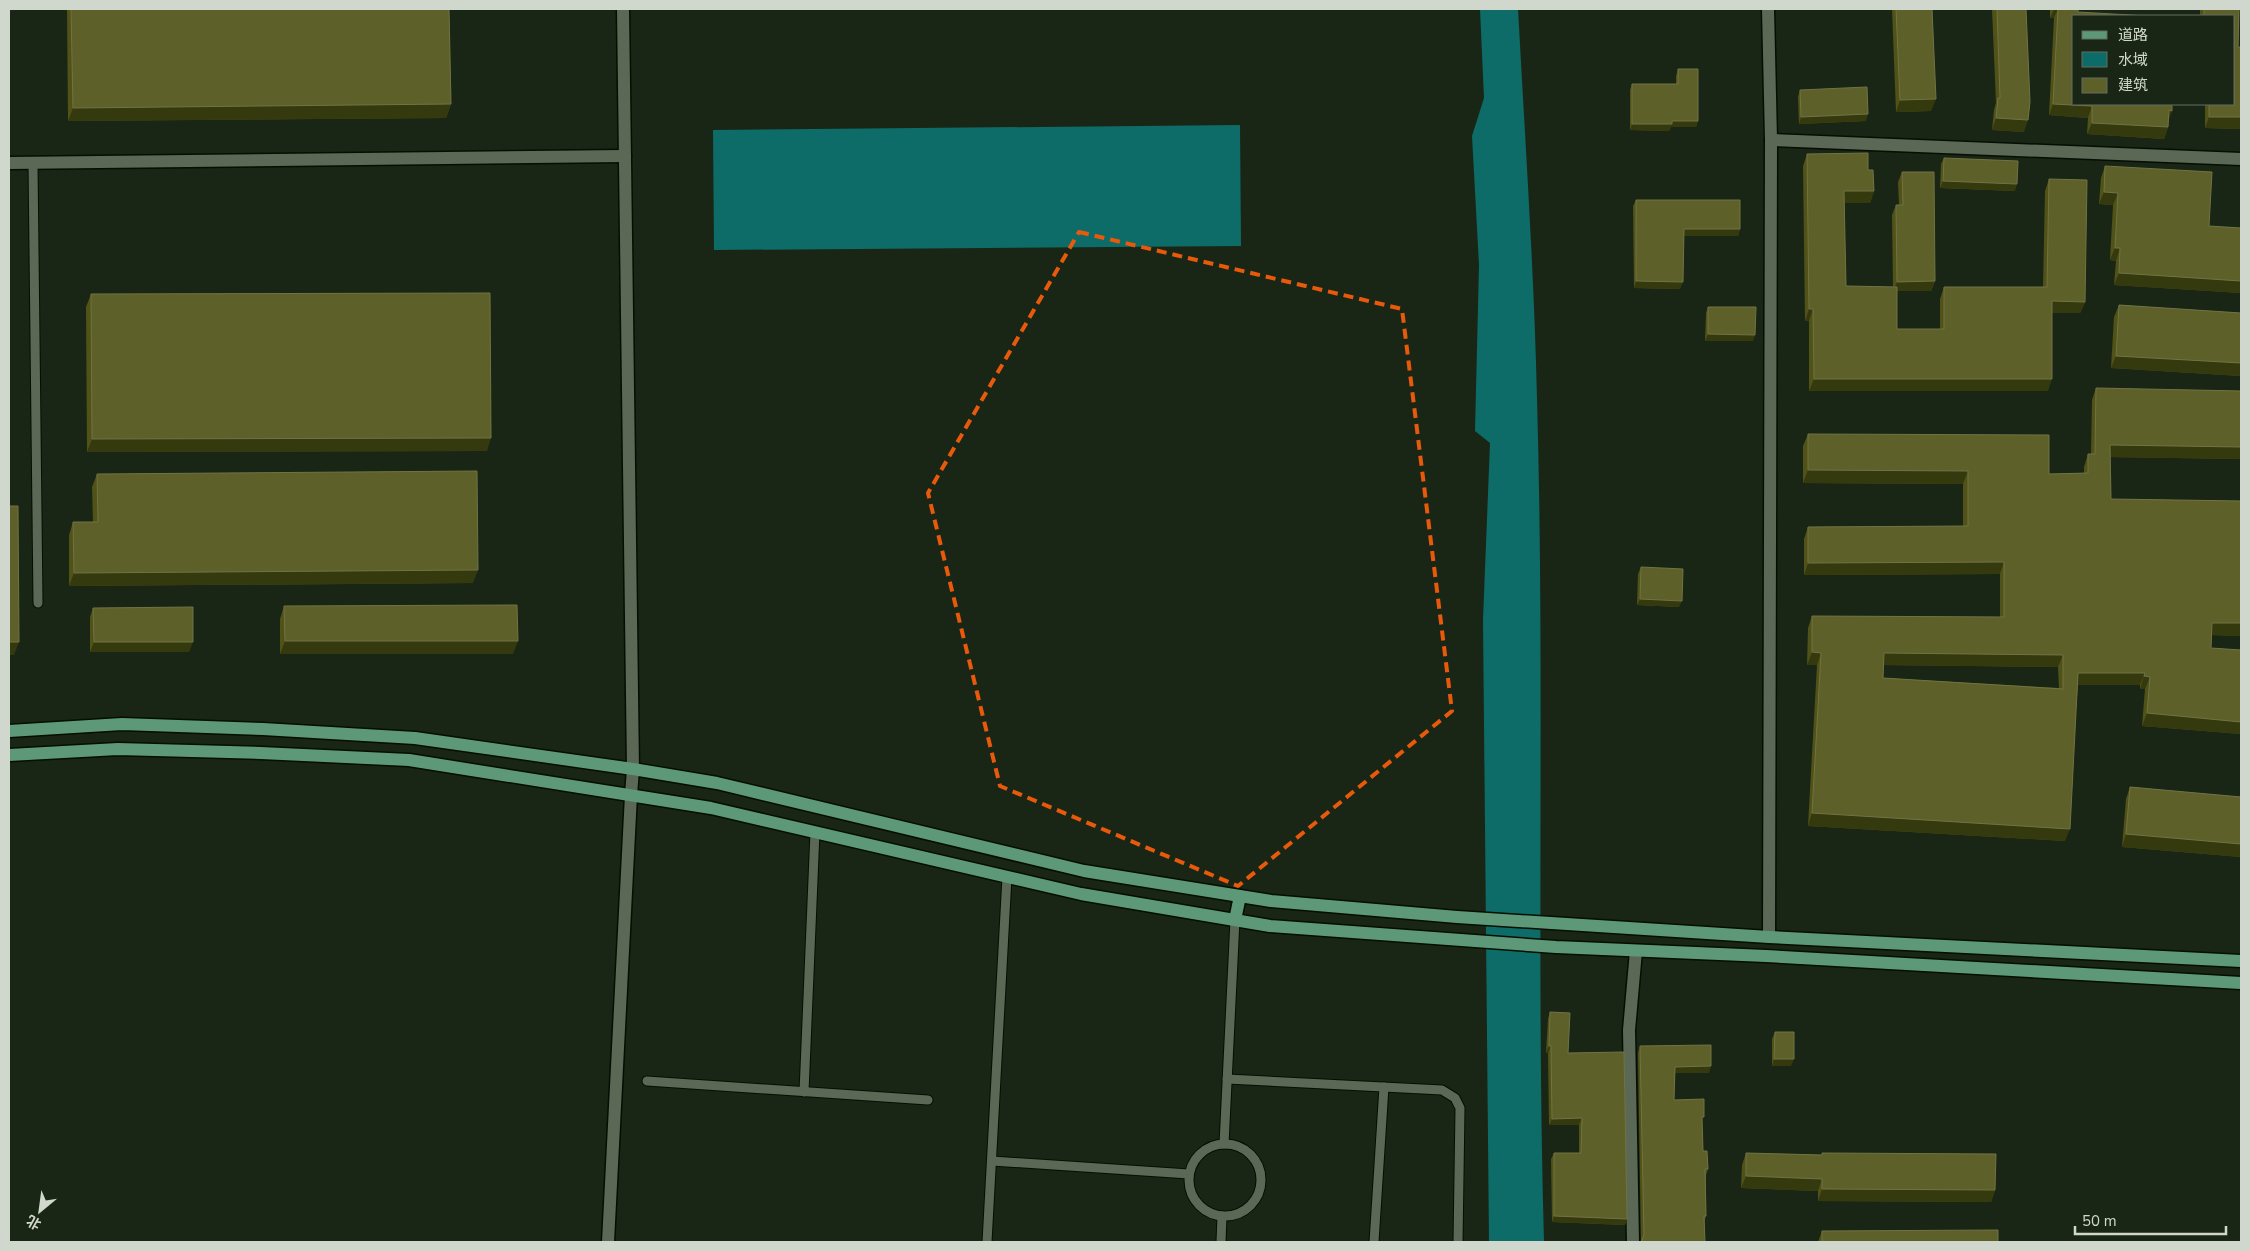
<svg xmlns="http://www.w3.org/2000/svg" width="2250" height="1251" viewBox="0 0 2250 1251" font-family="'Nunito Sans','Noto Sans SC',sans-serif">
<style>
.water{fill:#0d6c67}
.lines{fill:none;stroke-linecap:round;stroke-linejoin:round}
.service-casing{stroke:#050e02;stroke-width:11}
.minor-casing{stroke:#050e02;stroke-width:15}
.tertiary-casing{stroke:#050e02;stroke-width:15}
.primary-casing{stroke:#050e02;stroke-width:15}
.service{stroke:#5b6856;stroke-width:9}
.minor{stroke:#5b6856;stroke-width:12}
.tertiary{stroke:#5b6856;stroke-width:12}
.primary{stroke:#5d9879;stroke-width:12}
.wall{fill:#515217;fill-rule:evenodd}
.shaded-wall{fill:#353a0e}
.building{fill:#5e602a;stroke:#707344;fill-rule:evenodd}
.marked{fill:none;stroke:#e8590c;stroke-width:4;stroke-dasharray:10 6;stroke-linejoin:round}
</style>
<rect width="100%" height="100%" fill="#1a2615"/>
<g class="water">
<path d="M1480,9H1518C1525,139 1534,269 1537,399C1545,680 1536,961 1544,1242H1489L1483,620L1490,443L1475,431L1479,265L1472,136L1484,98Z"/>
<path d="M1240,125L1241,246L714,250L713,130Z"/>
</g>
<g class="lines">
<defs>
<g id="service">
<path d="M33,163L38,603"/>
<path d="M1227,1079L1442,1090L1455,1098L1460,1108L1458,1242"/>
<path d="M647,1081L928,1100"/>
<path d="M804,1092L815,832"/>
<circle cx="1225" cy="1180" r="36"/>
<path d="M1224,1144L1235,920"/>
<path d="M992,1161L1189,1174"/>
<path d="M987,1242L1007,877"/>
<path d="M1221,1242L1222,1216"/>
<path d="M1374,1242L1384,1087"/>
</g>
<g id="minor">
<path d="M1768,9L1771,140L1769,937"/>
<path d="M1771,140L2241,159"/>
<path d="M9,163L625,156"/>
<path d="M608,1242L631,795"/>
<path d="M1633,1242L1629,1030L1636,951"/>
</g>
<path id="tertiary" d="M623,9L633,769L631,795"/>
<g id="primary">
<path d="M9,731L122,724L263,729L415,738L633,769L717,783L1084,871L1271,901L1457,917L1769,937L2241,961"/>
<path d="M9,755L118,749L261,753L409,760L711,808L1081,894L1270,926L1556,947L1766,956L2241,983"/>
<path d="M1235,920L1240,896"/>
</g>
</defs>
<use href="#service" class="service-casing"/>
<use href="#minor" class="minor-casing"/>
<use href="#tertiary" class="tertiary-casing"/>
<use href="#primary" class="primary-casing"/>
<use href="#service" class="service"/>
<use href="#minor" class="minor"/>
<use href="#tertiary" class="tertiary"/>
<use href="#primary" class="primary"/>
</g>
<g class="wall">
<path d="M67,9H449L451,104L446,118L68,121Z"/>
<path d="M1892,9H1932L1931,111L1896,112Z"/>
<path d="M1992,9H2026L2024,132L1992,130L1994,110L1996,103Z"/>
<path d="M2050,9H2078V12L2172,111L2168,120V127L2164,139L2087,134L2088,118L2049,115L2054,18H2050Z"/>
<path d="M2200,9H2239L2238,47H2241V129L2205,128V104H2234V16H2200Z"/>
<path d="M1678,69L1698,121L1696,127H1671L1669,131L1630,130V90L1632,84H1676V76Z"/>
<path d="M1800,90L1866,121L1799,124L1798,97Z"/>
<path d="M1807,154L1868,170L1874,191L1870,203H1844L1846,286L1893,287L1892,215L1896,205H1899L1898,182L1902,172L1935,281L1931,291H1897V329H1940V299L1944,287H2043L2045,191L2049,179L2085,302L2080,313H2052L2048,391H1809V321H1805L1803,166Z"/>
<path d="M1944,158L2015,191L1940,188L1941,164Z"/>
<path d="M2105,166L2209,226L2241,228V293L2114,285L2116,261L2110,260L2113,205L2099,204L2101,178Z"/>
<path d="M1636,200L1740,229L1738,236H1684L1680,289L1634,288L1633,206Z"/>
<path d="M91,294L487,451L87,452L86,307Z"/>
<path d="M2119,305L2241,313V376L2111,368L2114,317Z"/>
<path d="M1708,307L1753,341H1705L1706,313Z"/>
<path d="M2096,388L2241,391V459L2110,457L2111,499L2241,501V636L2212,635L2211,648L2241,650V734L2142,726L2145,689H2140V685H2078L2065,841L1808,826L1817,665H1807L1808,628L1812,616L2000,617V574L1804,575V539L1808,527L1963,526V484L1803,483V446L1808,434L2049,474L2084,473V467L2088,454H2091L2092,400ZM1883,665L2058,667L2059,688L1883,678Z"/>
<path d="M97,474L473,583L69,586V535L73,522H93L92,487Z"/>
<path d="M1641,567L1679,607L1637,605L1638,574Z"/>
<path d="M284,606L513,654H280V619Z"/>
<path d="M93,608L189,652H90V617Z"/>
<path d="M2130,787L2241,797V857L2122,847L2126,799Z"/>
<path d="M1550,1012L1568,1053L1627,1219L1625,1225L1552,1222L1551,1159L1554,1153H1579V1125H1549L1548,1053H1546L1548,1019Z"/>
<path d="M1775,1032L1791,1066H1772V1039Z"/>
<path d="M1640,1046L1709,1073H1675L1674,1100L1702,1122L1703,1151L1708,1169L1706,1175V1216L1704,1222L1641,1242L1638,1053Z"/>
<path d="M1746,1153L1822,1155V1153L1995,1190L1991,1202L1818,1201V1191L1741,1188L1742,1165Z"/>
<path d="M1822,1231L1998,1242H1818Z"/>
</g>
<g class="shaded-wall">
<path d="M2054,9H2058L2054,18H2050Z"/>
<path d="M1936,99L1931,111L1896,112L1900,100Z"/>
<path d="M451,104L446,118L68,121L73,108Z"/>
<path d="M2053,104L2092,106L2088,118L2049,115Z"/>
<path d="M2169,110L2172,111L2168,122Z"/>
<path d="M1868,114L1866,121L1799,124L1801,117Z"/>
<path d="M2209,117H2241V129L2205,128Z"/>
<path d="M1996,118L2028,120L2024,132L1992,130Z"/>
<path d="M1672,121H1698L1696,127H1671L1669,131L1630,130L1632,124Z"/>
<path d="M2092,123L2168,127L2164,139L2087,134Z"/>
<path d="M1943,181L2017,184L2015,191L1940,188Z"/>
<path d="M1844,191H1874L1870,203H1840Z"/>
<path d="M2104,192L2118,193L2113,205L2099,204Z"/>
<path d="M1684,229H1740L1738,236H1682Z"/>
<path d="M2115,248H2120L2116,261L2110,260Z"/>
<path d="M2119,273L2241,281V293L2114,285Z"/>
<path d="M1636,281L1683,282L1680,289L1634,288Z"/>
<path d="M1935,281L1931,291H1893L1897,282Z"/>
<path d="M2052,301L2085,302L2080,313H2047Z"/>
<path d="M1809,309H1813L1809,321H1805Z"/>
<path d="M1708,334L1755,335L1753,341H1705Z"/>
<path d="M2116,356L2241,363V376L2111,368Z"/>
<path d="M1814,379H2052L2048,391H1809Z"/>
<path d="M491,438L487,451L87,452L92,439Z"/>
<path d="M2110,445L2241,447V459L2106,457Z"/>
<path d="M1808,470L1968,471L1963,484L1803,483Z"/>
<path d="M2004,562L2000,574L1804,575L1808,563Z"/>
<path d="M478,570L473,583L69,586L74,573Z"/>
<path d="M1640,599L1682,601L1679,607L1637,605Z"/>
<path d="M2212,623H2241V636L2208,635Z"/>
<path d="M285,641H518L513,654H280Z"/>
<path d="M9,642H19L14,655H9Z"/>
<path d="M94,642H193L189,652H90Z"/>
<path d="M1812,652L1821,653L1817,665H1807Z"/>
<path d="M1884,653L2063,655L2058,667L1879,665Z"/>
<path d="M2078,673H2145L2140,685H2074Z"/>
<path d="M2144,676L2150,677L2145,689H2140Z"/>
<path d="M2147,713L2241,722V734L2142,726Z"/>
<path d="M1812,813L2070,829L2065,841L1808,826Z"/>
<path d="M2126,834L2241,844V857L2122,847Z"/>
<path d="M1549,1046H1551L1548,1053H1546Z"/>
<path d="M1774,1059H1794L1791,1066H1772Z"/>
<path d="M1711,1066L1709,1073H1672L1675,1067Z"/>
<path d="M1582,1118L1579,1125H1549L1552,1119Z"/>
<path d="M1746,1176L1822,1179L1818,1191L1741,1188Z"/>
<path d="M1822,1189L1995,1190L1991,1202L1818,1201Z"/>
<path d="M1554,1216L1627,1219L1625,1225L1552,1222Z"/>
</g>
<g class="building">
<path d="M71,9H449L451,104L73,108Z"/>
<path d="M1896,9H1932L1936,99L1900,100Z"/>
<path d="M1997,9H2026L2030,102L2028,120L1996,118L1998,98H2000Z"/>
<path d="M2058,9H2078V12L2148,16H2074V104H2172V111L2169,110L2168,127L2092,123V106L2053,104Z"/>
<path d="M2204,9H2239L2238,47H2241V117H2209V104H2234V16H2204Z"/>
<path d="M1678,69H1698V121H1672V124H1632V84H1678Z"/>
<path d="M1867,87L1868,114L1801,117L1800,90Z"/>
<path d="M1868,153V170H1873L1874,191H1844L1846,286L1897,287V329H1944V287H2047L2049,179L2087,180L2085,302L2052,301V379H1814L1813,309H1809L1807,154Z"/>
<path d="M1944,158L2018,161L2017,184L1943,181Z"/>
<path d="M2105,166L2212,172L2209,226L2241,228V281L2119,273L2120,248H2115L2118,193L2104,192Z"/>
<path d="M1902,172H1934L1935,281L1897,282L1896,205H1903Z"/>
<path d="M1636,200H1740V229H1684L1683,282L1636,281Z"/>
<path d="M490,293L491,438L92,439L91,294Z"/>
<path d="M2119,305L2241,313V363L2116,356Z"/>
<path d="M1708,307H1756L1755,335L1708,334Z"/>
<path d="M2096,388L2241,391V447L2110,445L2111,499L2241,501V623H2212L2211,648L2241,650V722L2147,713L2150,677L2144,676L2145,673H2078L2070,829L1812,813L1821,653L1812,652V616L2004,617V562L1808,563V527L1968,526V471L1808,470V434L2049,435V474L2088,473V454H2095ZM1884,653L2063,655V689L1883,678Z"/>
<path d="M477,471L478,570L74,573L73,522H98L97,474Z"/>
<path d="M9,506H18L19,642H9Z"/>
<path d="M1641,567L1683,569L1682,601L1640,599Z"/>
<path d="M517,605L518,641H285L284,606Z"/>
<path d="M193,607V642H94L93,608Z"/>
<path d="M2130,787L2241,797V844L2126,834Z"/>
<path d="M1550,1012L1570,1013L1568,1053L1624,1052L1627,1219L1554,1216V1153H1581L1582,1118L1552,1119L1551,1046H1549Z"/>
<path d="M1775,1032H1794V1059H1774Z"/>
<path d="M1711,1045V1066L1675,1067L1674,1100L1704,1099V1117H1702L1703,1151H1707L1708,1169H1705L1706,1216H1704L1705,1242H1641L1644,1235L1640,1046Z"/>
<path d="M1746,1153L1822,1155V1153L1996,1154L1995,1190L1822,1189V1179L1746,1176Z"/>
<path d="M1998,1230V1242H1822V1231Z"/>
</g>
<path class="marked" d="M1079,232L1402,309L1452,711L1238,886L1000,786L928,493Z"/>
<rect width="2250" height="1251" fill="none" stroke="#d0d8cd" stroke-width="20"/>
<rect x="2072" y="15" width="162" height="90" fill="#1a2615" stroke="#636d5f"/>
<rect x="2082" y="31" width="25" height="8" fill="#5d9879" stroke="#636d5f"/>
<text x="2118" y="40" font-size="15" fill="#d0d8cd">道路</text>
<rect x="2082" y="52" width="25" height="15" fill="#0d6c67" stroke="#636d5f"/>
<text x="2118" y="65" font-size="15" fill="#d0d8cd">水域</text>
<rect x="2082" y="78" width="25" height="15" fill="#5e602a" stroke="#636d5f"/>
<text x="2118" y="90" font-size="15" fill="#d0d8cd">建筑</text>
<g transform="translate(40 1211) rotate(209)" stroke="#1a2615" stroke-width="4" paint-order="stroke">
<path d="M0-4L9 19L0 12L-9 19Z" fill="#d0d8cd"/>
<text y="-8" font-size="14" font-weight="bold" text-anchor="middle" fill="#d0d8cd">北</text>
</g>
<path d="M2075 1226v8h151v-8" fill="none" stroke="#d0d8cd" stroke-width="2.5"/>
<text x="2082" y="1226" font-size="15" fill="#d0d8cd" stroke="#1a2615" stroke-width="4" paint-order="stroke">50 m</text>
</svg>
